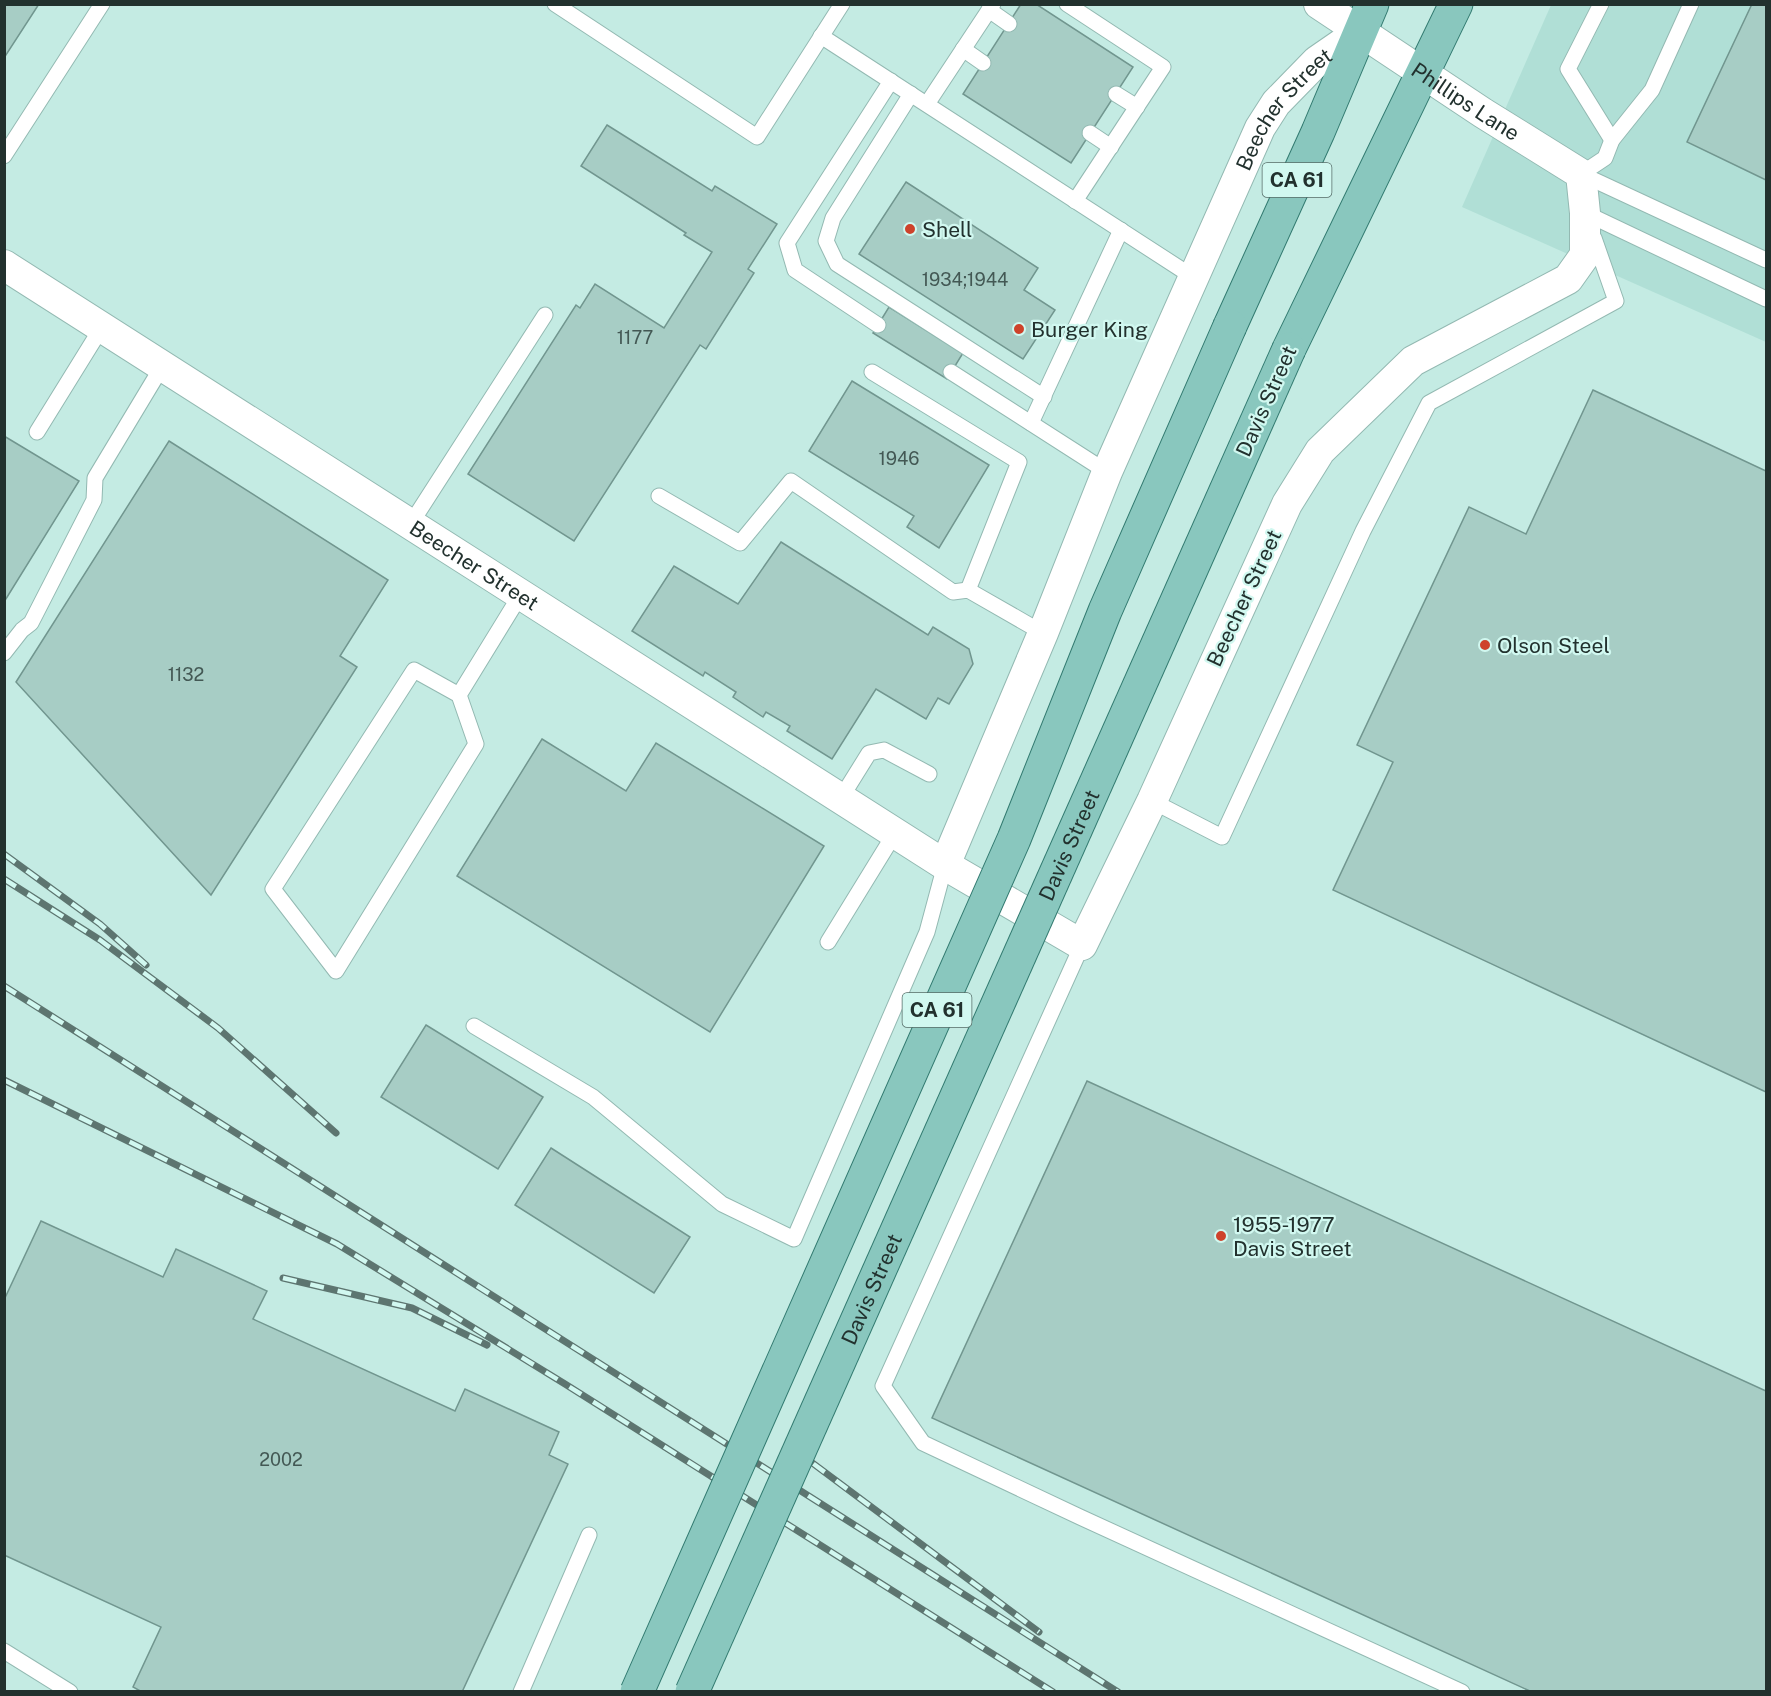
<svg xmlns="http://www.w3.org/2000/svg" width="1771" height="1696" viewBox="0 0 1771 1696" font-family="'Public Sans',sans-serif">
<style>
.built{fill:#b0dfd6}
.building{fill:#a7cdc5;stroke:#71968f;stroke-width:1.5}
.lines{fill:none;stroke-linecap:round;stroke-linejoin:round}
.service-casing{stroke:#93b9b2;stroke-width:17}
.minor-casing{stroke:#93b9b2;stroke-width:32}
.primary-casing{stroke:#327a70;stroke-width:35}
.service{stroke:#fff;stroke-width:15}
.minor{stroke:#fff;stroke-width:30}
.primary{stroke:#89c7be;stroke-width:33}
.rail-casing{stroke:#5d7570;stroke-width:7}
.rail{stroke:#d1f8f0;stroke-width:4.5;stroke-dasharray:14;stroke-linecap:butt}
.primary-bridge-casing{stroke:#327a70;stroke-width:35;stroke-linecap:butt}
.primary-bridge{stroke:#89c7be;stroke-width:33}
.poi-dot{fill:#ce422b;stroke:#d1f8f0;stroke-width:2}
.labels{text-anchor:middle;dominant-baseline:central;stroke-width:4.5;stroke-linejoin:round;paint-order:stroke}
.number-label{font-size:18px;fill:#435854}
.shield{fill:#d1f8f0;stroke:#566d68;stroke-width:1.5}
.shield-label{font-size:20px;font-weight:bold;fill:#22312e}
.street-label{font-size:21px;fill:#22312e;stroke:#d1f8f0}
.poi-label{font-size:21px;fill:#22312e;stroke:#d1f8f0;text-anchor:start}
</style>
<rect width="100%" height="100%" fill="#c4ebe3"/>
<path class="built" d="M1551,5H1766V342L1462,207Z"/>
<g class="building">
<path d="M4,4H39L4,58Z"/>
<path d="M1021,4H1036L1133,67L1071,163L963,94Z"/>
<path d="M1752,4H1766V180L1687,142Z"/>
<path d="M607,125L712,191L715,186L777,224L748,269L754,273L706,349L700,345L574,541L468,474L576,305L580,308L595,284L664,328L712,252L684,235L686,233L581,166Z"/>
<path d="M906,182L1038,268L1024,290L1055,310L1023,359L859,254Z"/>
<path d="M889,307L963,353L947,379L873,333Z"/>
<path d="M852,381L989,465L939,548L907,527L914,516L809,451Z"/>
<path d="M1593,390L1766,471V1092L1333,890L1393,762L1357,745L1469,507L1526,534Z"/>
<path d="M4,436L79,481L4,602Z"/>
<path d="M169,441L388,580L340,656L357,667L211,895L16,682Z"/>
<path d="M781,542L928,635L933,627L969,649L973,664L949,704L938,698L926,719L876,689L832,759L787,731L790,726L766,712L763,717L733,697L736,692L705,672L703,676L632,631L674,566L738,604Z"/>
<path d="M542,739L626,791L656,743L824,846L710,1032L457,876Z"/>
<path d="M426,1025L543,1097L498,1169L381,1097Z"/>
<path d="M1087,1081L1766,1391V1692H1532L932,1418Z"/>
<path d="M551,1148L690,1237L654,1293L515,1205Z"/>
<path d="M41,1221L163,1277L176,1249L267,1291L253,1319L455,1411L465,1389L559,1432L549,1455L568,1464L462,1692H142L133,1687L161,1627L4,1555V1300Z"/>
</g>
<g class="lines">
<defs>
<g id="service">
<path d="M555,4L757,137L842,4"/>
<path d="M1067,4L1163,67L1075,201"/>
<path d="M1601,4L1568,69L1612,140"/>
<path d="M989,10L1009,24"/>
<path d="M821,36L1193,277"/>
<path d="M963,49L983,63"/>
<path d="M911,94L833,218L826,241L837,264L1044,397"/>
<path d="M1116,94L1137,107"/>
<path d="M927,104L993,4"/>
<path d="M1090,133L1111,147"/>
<path d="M4,156L102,4"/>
<path d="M1581,174L1605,158L1612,140L1652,90L1691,4"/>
<path d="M1581,174L1766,260"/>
<path d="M1585,213L1766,299"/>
<path d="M878,325L795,270L787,243L891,81"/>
<path d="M872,372L1019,462L968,590"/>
<path d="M951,372L1107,472"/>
<path d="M1031,423L1121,230"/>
<path d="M37,432L102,327"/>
<path d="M659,496L740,543L791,481L953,592L968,590L1043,633"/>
<path d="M410,525L545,315"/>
<path d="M4,653L22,630L31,623L94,500L95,478L163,365"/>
<path d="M459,695L476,744L336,971L273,889L414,670L459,695L521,594"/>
<path d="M841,798L869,753L884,750L929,774"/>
<path d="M1152,801L1222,837L1363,531L1429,403L1616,301L1594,238"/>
<path d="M828,942L895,833"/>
<path d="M1082,945L883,1386L923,1443L1080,1517L1462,1692"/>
<path d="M474,1026L593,1097L722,1204L794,1239L927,932L945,865"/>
<path d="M4,1651L70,1692"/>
<path d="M521,1692L589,1535"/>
</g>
<g id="minor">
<path id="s1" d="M1319,4L1483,113L1581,174L1585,213V255L1568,279L1413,361L1320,451L1287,504L1152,801L1082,945L945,865L1043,633L1107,472L1260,128L1276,103L1317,61L1359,32"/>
<path id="s2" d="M4,265L945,865"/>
</g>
<g id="primary">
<path d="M1230,326L1318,132L1372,4"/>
<path d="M1289,349L1456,4"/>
</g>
</defs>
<use href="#service" class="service-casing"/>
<use href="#minor" class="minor-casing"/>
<use href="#primary" class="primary-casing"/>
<use href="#service" class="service"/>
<use href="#minor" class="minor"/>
<use href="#primary" class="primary"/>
<defs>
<g id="rail">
<path d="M4,854L100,924L146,965"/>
<path d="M4,879L100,940L218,1028L336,1133"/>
<path d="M4,986L1118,1692"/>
<path d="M4,1080L337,1244L565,1384L1053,1692"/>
<path d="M283,1278L412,1308L487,1345"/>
<path d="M791,1447L1039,1632"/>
</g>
</defs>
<use href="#rail" class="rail-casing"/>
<use href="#rail" class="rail"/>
<defs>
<g id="primary-bridge">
<path d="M637,1692L1014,839L1105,611L1230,326"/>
<path id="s3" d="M692,1692L1289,349"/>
</g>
</defs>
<use href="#primary-bridge" class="primary-bridge-casing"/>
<use href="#primary-bridge" class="primary-bridge"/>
</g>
<g class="poi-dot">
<circle cx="910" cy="229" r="6"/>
<circle cx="1019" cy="329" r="6"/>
<circle cx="1485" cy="645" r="6"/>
<circle cx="1221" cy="1236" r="6"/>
</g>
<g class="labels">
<g class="number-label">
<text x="965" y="279">1934;1944</text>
<text x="635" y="337">1177</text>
<text x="899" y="458">1946</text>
<text x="186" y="674">1132</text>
<text x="281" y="1459">2002</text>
</g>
<g class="shield">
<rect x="1262.5" y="163" width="69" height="34" rx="4.5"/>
<rect x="902.5" y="993" width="69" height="34" rx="4.5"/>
</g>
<g class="shield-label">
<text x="1297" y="180">CA 61</text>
<text x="937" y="1010">CA 61</text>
</g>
<g class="street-label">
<text stroke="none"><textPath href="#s1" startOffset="176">Phillips Lane</textPath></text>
<text stroke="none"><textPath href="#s1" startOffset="2266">Beecher Street</textPath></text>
<text transform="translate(1266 401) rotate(-66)">Davis Street</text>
<text stroke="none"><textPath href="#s2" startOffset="558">Beecher Street</textPath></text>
<text transform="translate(1244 598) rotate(-65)">Beecher Street</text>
<text stroke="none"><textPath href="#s3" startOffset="927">Davis Street</textPath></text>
<text stroke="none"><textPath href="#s3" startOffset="441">Davis Street</textPath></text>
</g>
<g class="poi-label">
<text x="922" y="229">Shell</text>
<text x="1031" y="329">Burger King</text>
<text x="1497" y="645">Olson Steel</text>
<text x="1233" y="1224">1955-1977<tspan x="1233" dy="24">Davis Street</tspan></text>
</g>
</g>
<rect width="1771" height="1696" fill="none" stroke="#22312e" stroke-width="12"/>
</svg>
